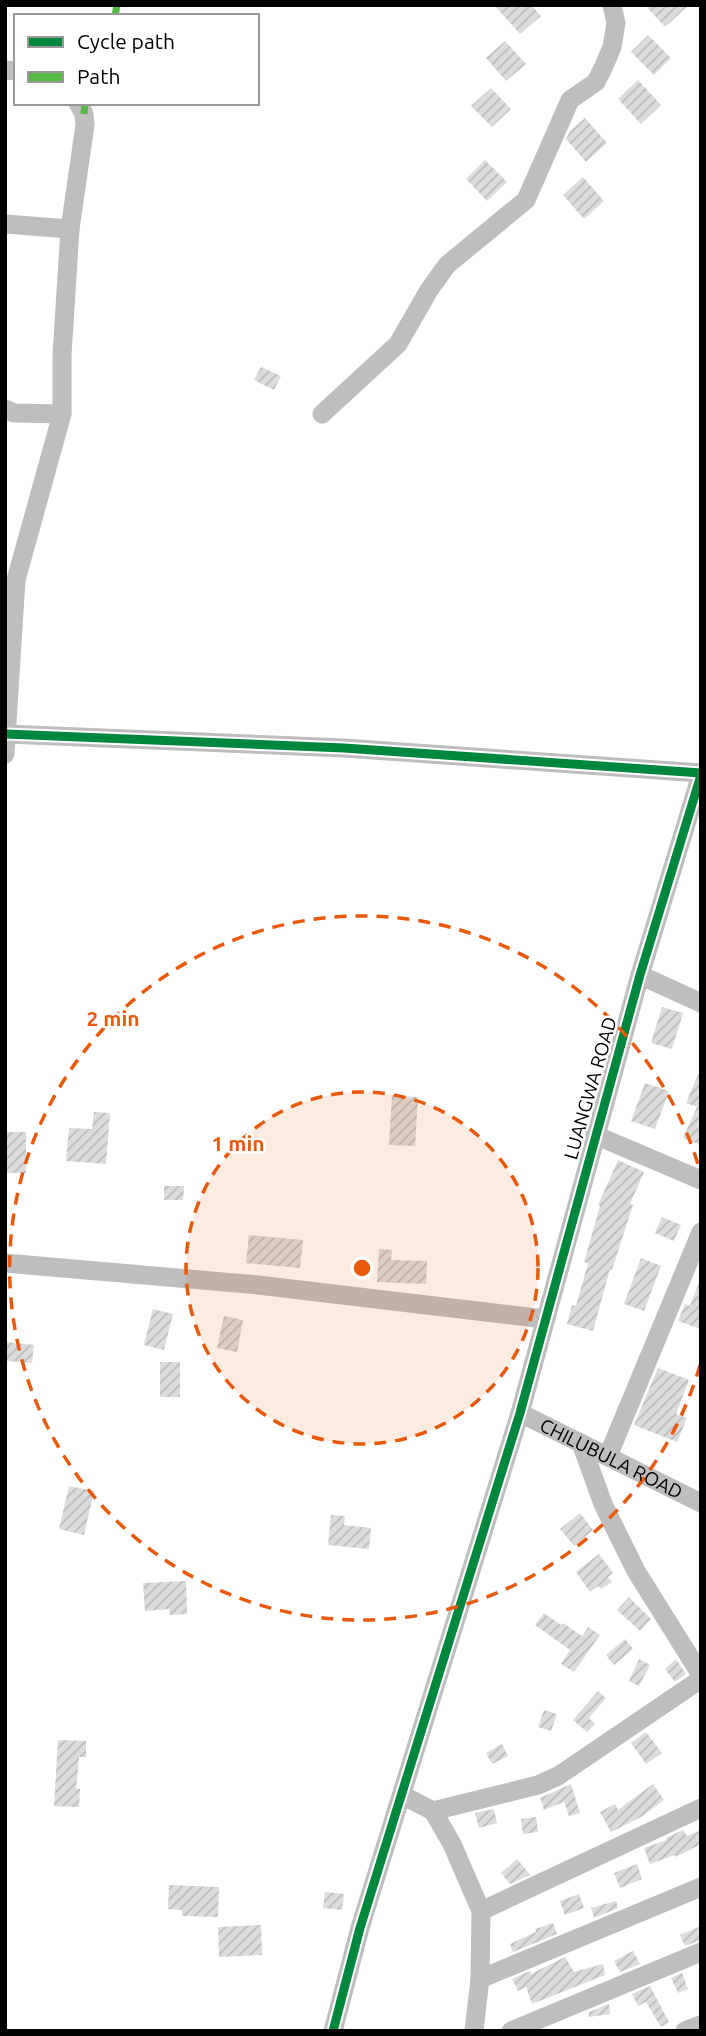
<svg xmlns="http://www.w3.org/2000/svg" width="706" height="2036" viewBox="0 0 706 2036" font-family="Ubuntu,sans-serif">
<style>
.building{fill:url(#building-hatch)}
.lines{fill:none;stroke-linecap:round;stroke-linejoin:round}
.minor{stroke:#bebebe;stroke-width:19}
.quiet{stroke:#58b947;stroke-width:7;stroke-dasharray:14 7;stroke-linecap:butt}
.cycleway-casing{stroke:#fff;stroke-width:13}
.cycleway{stroke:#00873e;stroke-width:9}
.ring{fill:none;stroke:#e8590c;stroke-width:3.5;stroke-dasharray:12 9}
.labels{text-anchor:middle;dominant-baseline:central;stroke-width:5;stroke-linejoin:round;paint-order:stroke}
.street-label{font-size:19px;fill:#000;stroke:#fff}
.centre{fill:#e8590c;stroke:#fff;stroke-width:3.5}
.ring-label{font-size:21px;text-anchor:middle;font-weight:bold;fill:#e8590c;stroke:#fff;stroke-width:5;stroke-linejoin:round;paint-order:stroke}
</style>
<defs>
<pattern id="building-hatch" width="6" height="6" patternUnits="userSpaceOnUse" patternTransform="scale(1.75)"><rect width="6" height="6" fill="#dcdcdc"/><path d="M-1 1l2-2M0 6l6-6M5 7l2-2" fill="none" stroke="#bbb"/></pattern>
</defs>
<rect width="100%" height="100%" fill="#fff"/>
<g class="building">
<path d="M494,5H531L541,16L520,34Z"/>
<path d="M645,5H689L665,27Z"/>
<path d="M648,35L671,58L654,75L631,52Z"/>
<path d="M505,41L526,64L506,81L486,58Z"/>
<path d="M638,80L661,105L641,124L618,99Z"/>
<path d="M491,88L511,109L492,127L471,106Z"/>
<path d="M585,118L607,143L586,162L566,139L570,131Z"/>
<path d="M485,160L507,182L487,201L466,179Z"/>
<path d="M583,177L604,201L584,219L563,195Z"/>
<path d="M261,367L281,376L274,390L254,380Z"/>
<path d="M662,1007L683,1013L672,1049L651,1043Z"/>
<path d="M701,1068V1145L683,1138L697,1107L686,1103Z"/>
<path d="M645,1083L669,1091L655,1129L631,1121Z"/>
<path d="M392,1095L418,1097L415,1146L389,1145Z"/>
<path d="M94,1112L110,1113L106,1164L66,1161L69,1128L92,1129Z"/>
<rect x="5" y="1132" width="21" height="41"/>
<path d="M618,1160L644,1172L630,1204L633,1205L612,1270L610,1269L593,1331L567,1324L572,1305L576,1306L588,1263L584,1262L600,1206L598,1205Z"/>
<path d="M164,1186H184L183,1200H164Z"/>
<path d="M662,1217L681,1225L674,1241L655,1233Z"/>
<path d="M249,1235L303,1240L300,1268L246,1263Z"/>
<path d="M379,1249L392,1250L391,1260L427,1261L426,1284L377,1282Z"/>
<path d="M641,1258L661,1266L644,1311L624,1304Z"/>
<path d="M700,1280H701V1329L678,1321L685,1304L690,1306Z"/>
<path d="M153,1309L173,1314L164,1350L144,1345Z"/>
<path d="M224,1316L243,1320L237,1352L217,1348Z"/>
<path d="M6,1342L34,1345L32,1363L5,1361Z"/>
<rect x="160" y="1362" width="20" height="35"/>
<path d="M658,1368L689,1380L676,1414L687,1418L677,1442L634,1425Z"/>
<path d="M69,1486L94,1491L84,1535L59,1529Z"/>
<path d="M580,1513L593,1530L574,1546L560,1529Z"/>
<path d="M331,1515L345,1516L344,1525L371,1528L369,1549L328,1545Z"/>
<path d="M599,1554L613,1573L608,1577L612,1582L601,1589L598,1586L590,1592L576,1572Z"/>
<path d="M186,1581L187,1614L170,1615L169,1609L145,1611L143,1583Z"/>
<path d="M629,1597L651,1619L640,1631L617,1610Z"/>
<path d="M544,1613L561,1625L563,1623L582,1636L588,1627L600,1635L574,1672L561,1664L570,1650L535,1625Z"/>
<path d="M625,1639L633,1649L614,1665L606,1655Z"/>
<path d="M639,1659L650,1665L639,1686L629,1681Z"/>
<path d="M676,1659L686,1674L675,1682L665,1669Z"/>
<path d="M598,1691L606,1698L589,1718L595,1724L587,1732L573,1720Z"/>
<path d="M544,1710L557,1714L551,1731L538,1727Z"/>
<path d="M646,1732L662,1753L646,1764L631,1743Z"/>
<path d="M58,1740L86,1741V1757H79L76,1789H80L79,1807L54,1806Z"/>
<path d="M502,1744L508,1756L492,1764L486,1753Z"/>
<path d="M571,1784L580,1813L569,1816L564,1802L544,1810L540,1798Z"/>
<path d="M653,1784L664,1800L641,1817L611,1832L600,1812L615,1804L618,1810Z"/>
<path d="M494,1809L497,1823L479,1828L475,1813Z"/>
<path d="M536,1817L538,1832L523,1834L521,1819Z"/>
<path d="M683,1830L687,1836L701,1830V1844L676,1857L675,1855L650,1864L644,1848L667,1840L666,1838Z"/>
<path d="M517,1859L530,1875L510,1884L501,1873Z"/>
<path d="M637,1864L642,1879L620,1888L614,1873Z"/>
<path d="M169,1885L219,1887L218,1917L182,1916V1910L168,1909Z"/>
<path d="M325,1892L344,1894L342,1910L323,1908Z"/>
<path d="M579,1894L584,1908L565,1915L560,1901Z"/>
<path d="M616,1901L618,1908L594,1918L591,1908Z"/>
<path d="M553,1923L557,1934L513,1952L510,1944L536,1932L535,1929Z"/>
<path d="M261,1925L262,1955L219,1957L218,1927Z"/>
<path d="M701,1926V1940L685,1946L680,1935Z"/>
<path d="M633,1951L640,1964L620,1972L614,1961Z"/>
<path d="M565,1957L574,1972L603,1964L605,1975L532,2004L526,1987L518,1991L512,1979L530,1971L531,1974Z"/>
<path d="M682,1973L688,1989L678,1993L671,1978Z"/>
<path d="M650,1986L669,2022L661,2027L646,2002L638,2006L632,1994Z"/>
<path d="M609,2004L610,2014L589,2017V2012Z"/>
</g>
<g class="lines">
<g class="minor">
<path d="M5,70L16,71"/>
<path d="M5,224L70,229"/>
<path d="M5,409L14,413L62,414"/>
<path d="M322,414L398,344L429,290L447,265L526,200L570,100L596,82L604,66L612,47L616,23L612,5"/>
<path d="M6,734L344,748L701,773"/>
<path d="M5,754L16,580L62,414V355L70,229L85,125L84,114L78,103"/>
<path d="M640,975L701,1003"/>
<path d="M595,1135L701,1180"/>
<path d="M5,1263L258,1285L545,1319"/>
<path id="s1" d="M520,1413L701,1503"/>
<path d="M581,1443L603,1504L636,1571L701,1675"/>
<path d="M608,1456L701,1232"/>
<path d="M402,1795L433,1811L452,1844L481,1911L480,1979L474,2031"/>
<path d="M433,1811L538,1785L558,1776L701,1679"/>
<path d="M481,1911L701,1808"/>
<path d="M480,1979L701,1887"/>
<path d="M333,2031L360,1928L520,1413L640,975L701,775"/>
<path d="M511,2031L701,1952"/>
<path d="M685,2031L701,2025"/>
</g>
<g class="quiet">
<path d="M115,16L117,5"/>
<path d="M84,114L85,103"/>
</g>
<defs>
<g id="cycleway">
<path d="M6,734L344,748L701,773"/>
<path d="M333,2031L360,1928L520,1413L640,975L701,775"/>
</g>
</defs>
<use href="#cycleway" class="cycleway-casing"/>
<use href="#cycleway" class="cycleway"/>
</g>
<circle cx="362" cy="1268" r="176" fill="#e8590c" fill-opacity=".12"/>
<g class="ring">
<circle cx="362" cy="1268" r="176"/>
<path d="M700 1365A352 352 0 1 1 700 1171"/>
</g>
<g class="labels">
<g class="street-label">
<text transform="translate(590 1088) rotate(-74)">LUANGWA ROAD</text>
<text stroke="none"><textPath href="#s1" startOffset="102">CHILUBULA ROAD</textPath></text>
</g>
</g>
<circle cx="362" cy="1268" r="10" class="centre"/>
<g class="ring-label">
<text x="113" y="1026">2 min</text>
<text x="238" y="1151">1 min</text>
</g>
<rect width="706" height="2036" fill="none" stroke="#000000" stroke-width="14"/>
<rect x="14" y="14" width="245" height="91" fill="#ffffff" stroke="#999999" stroke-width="2"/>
<rect x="28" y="37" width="35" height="10" fill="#00873e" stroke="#999999" stroke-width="2"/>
<text x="77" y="49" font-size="21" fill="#000000">Cycle path</text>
<rect x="28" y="72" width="35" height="10" fill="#58b947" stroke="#999999" stroke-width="2"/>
<text x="77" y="84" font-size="21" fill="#000000">Path</text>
</svg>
